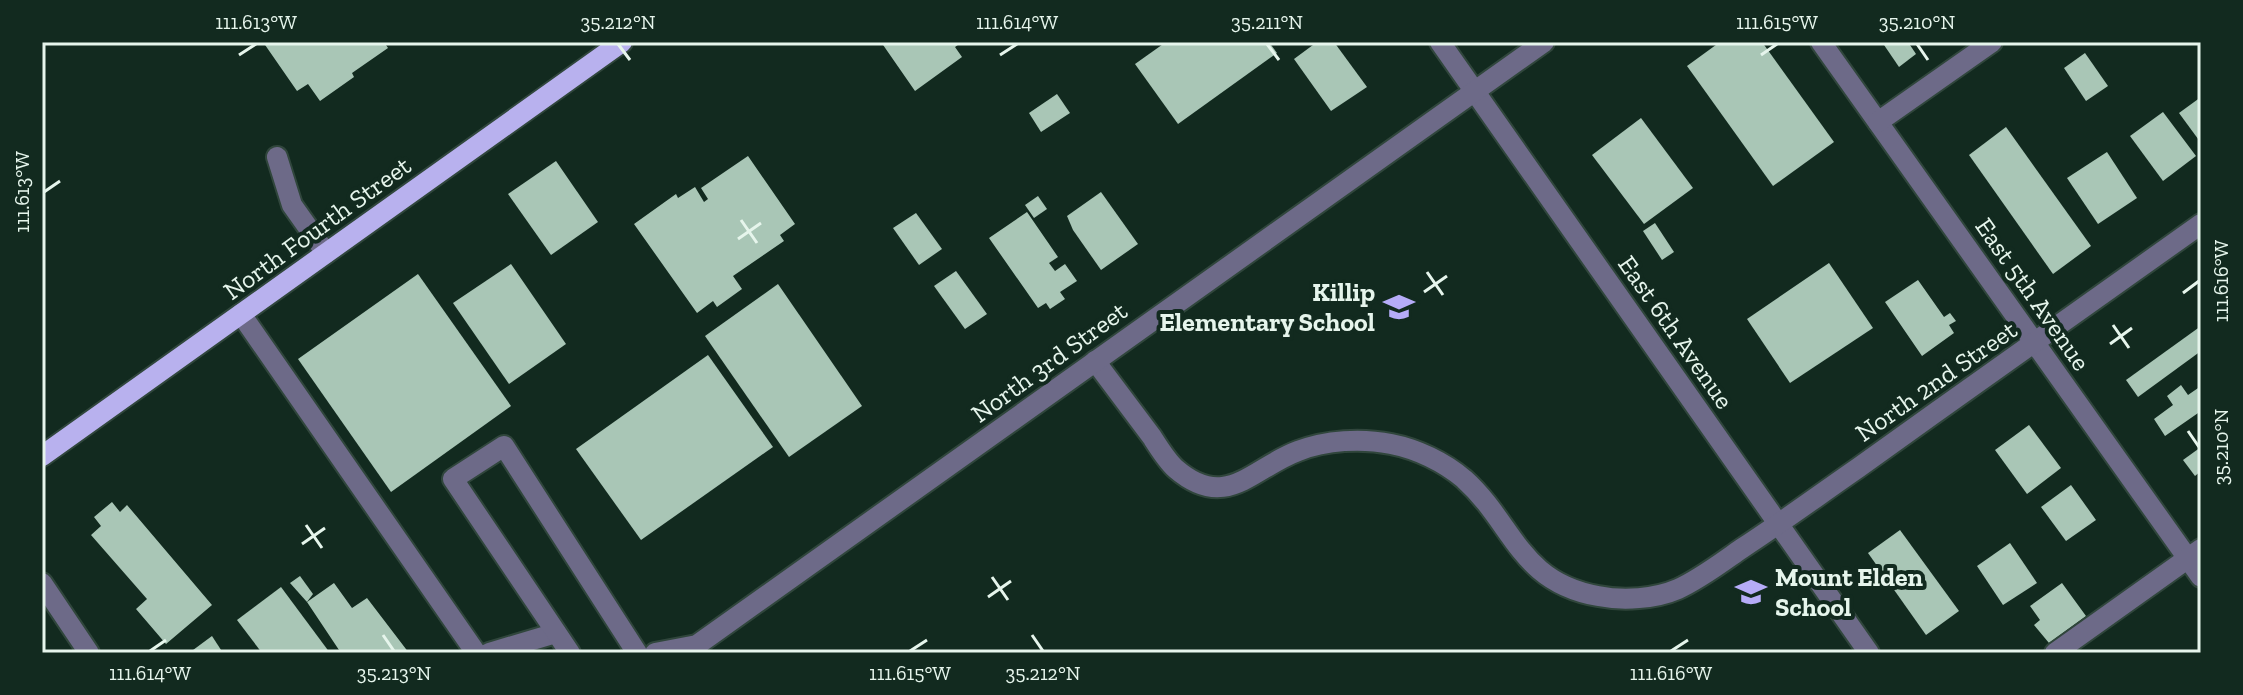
<svg xmlns="http://www.w3.org/2000/svg" width="2243" height="695" viewBox="0 0 2243 695" font-family="'Zilla Slab',serif">
<style>
.building{fill:#a9c6b6}
.lines{fill:none;stroke-linecap:round;stroke-linejoin:round}
.minor-casing{stroke:#30463c;stroke-width:24}
.major-casing{stroke:#30463c;stroke-width:24}
.minor{stroke:#6d6a88;stroke-width:20}
.major{stroke:#b8b1ee;stroke-width:20}
.ticks{fill:none;stroke:#e6f5ec;stroke-width:3}
.labels{text-anchor:middle;dominant-baseline:central;stroke-width:8;stroke-linejoin:round;paint-order:stroke}
.street-label{font-size:26px;fill:#e6f5ec;stroke:#122a1f}
.poi-label{font-size:26px;font-weight:bold;fill:#e6f5ec;stroke:#122a1f;text-anchor:end}
.neatline{fill:none;stroke:#e6f5ec;stroke-width:3}
.ticks-label{font-size:20px;text-anchor:middle;fill:#e6f5ec}
</style>
<rect width="100%" height="100%" fill="#122a1f"/>
<g class="building">
<path d="M263,42H384L388,48L352,73L354,77L320,101L308,84L297,91Z"/>
<path d="M881,42H962L955,47L962,57L915,91Z"/>
<path d="M1166,42H1269L1277,53L1178,124L1135,64Z"/>
<path d="M1317,42H1334L1367,87L1331,111L1294,59Z"/>
<path d="M1720,42H1762L1834,142L1773,186L1687,66Z"/>
<path d="M1882,42H1908L1916,54L1899,67Z"/>
<path d="M2085,53L2108,86L2086,101L2064,68Z"/>
<path d="M1057,94L1070,113L1041,132L1029,113Z"/>
<path d="M2201,97V143L2179,113Z"/>
<path d="M2163,112L2196,156L2163,181L2130,136Z"/>
<path d="M1641,118L1693,188L1644,224L1592,155Z"/>
<path d="M2006,127L2091,246L2053,274L1969,155Z"/>
<path d="M2107,152L2137,198L2098,224L2067,178Z"/>
<path d="M748,156L795,224L780,235L784,241L733,276L742,289L717,307L713,301L697,313L634,224L676,194L678,198L695,187L704,202L708,199L701,188Z"/>
<path d="M556,161L598,222L551,255L508,194Z"/>
<path d="M1101,192L1138,244L1101,270L1073,230L1067,216Z"/>
<path d="M1038,196L1047,209L1034,218L1025,205Z"/>
<path d="M1027,212L1058,257L1049,263L1055,271L1065,264L1077,281L1060,292L1065,299L1050,309L1046,303L1038,308L989,238Z"/>
<path d="M916,213L942,249L919,265L893,228Z"/>
<path d="M1655,223L1674,252L1662,260L1643,231Z"/>
<path d="M1829,263L1873,328L1790,383L1747,319Z"/>
<path d="M511,264L566,344L509,384L453,303Z"/>
<path d="M956,271L987,314L965,329L934,286Z"/>
<path d="M418,274L511,406L391,492L298,359Z"/>
<path d="M1918,280L1944,317L1950,313L1956,321L1949,325L1954,333L1922,356L1885,302Z"/>
<path d="M778,284L862,406L789,457L705,336Z"/>
<path d="M2201,326V351L2138,397L2126,380Z"/>
<path d="M708,355L773,447L641,540L576,449Z"/>
<path d="M2181,385L2188,395L2201,386V411L2165,436L2154,419L2173,405L2167,396Z"/>
<path d="M2029,425L2061,468L2027,494L1995,450Z"/>
<path d="M2201,447V471L2195,476L2183,460Z"/>
<path d="M2071,485L2096,520L2066,541L2041,507Z"/>
<path d="M112,502L120,512L127,505L212,605L166,644L136,609L147,599L91,535L101,526L94,517Z"/>
<path d="M1900,530L1959,611L1926,635L1868,553Z"/>
<path d="M2010,543L2037,583L2003,605L1977,566Z"/>
<path d="M300,576L313,594L307,602L290,583Z"/>
<path d="M334,583L352,608L367,598L409,653H356L353,650L341,653L307,602Z"/>
<path d="M2062,583L2086,616L2049,643L2034,625L2040,620L2030,606Z"/>
<path d="M281,587L330,653H262L237,620Z"/>
<path d="M212,636L223,653H189Z"/>
</g>
<g class="lines">
<defs>
<g id="minor">
<path d="M1440,42L1869,653"/>
<path d="M1821,42L2201,577"/>
<path d="M1878,122L1992,42"/>
<path d="M277,157L292,205L326,253"/>
<path d="M241,314L476,653"/>
<path d="M1095,361C1114,386 1133,412 1152,437C1159,448 1167,461 1176,469C1226,512 1252,468 1298,451C1326,440 1362,438 1391,444C1417,449 1444,462 1464,479C1514,524 1519,582 1598,596C1623,601 1655,599 1678,589C1700,579 1721,563 1741,549C1781,523 1819,495 1858,468C1972,386 2087,305 2201,224"/>
<path d="M42,583L89,653"/>
<path d="M489,653L556,633"/>
<path d="M570,653L453,479L504,446L637,653"/>
<path d="M655,653L697,645L1544,42"/>
<path d="M2055,653L2201,549"/>
</g>
<path id="major" d="M42,456L622,42"/>
</defs>
<use href="#minor" class="minor-casing"/>
<use href="#major" class="major-casing"/>
<use href="#minor" class="minor"/>
<use href="#major" class="major"/>
</g>
<path class="ticks" d="M618,44L630,60M1267,44L1279,60M1917,44L1928,60M239,55L256,44M1000,55L1017,44M1761,55L1777,44M44,192L60,181M741,220L757,243M738,239L761,223M1427,272L1443,295M1424,292L1447,276M2183,293L2199,281M2113,325L2129,348M2110,344L2132,328M2188,431L2199,447M306,525L322,548M302,544L325,528M992,577L1008,600M988,597L1011,581M383,635L394,651M1032,635L1043,651M150,651L166,640M910,651L927,640M1671,651L1688,640"/>
<defs>
<symbol id="school-bare" viewBox="-9 -9 18 18"><path d="M0-5L7-2L0 1L-7-2ZM-4 1L0 2.5L4 1V4Q0 6-4 4Z" fill="#b6acf8" stroke="#122a1f" stroke-width="2.5" paint-order="stroke"/></symbol>
</defs>
<g fill-rule="evenodd">
<use href="#school-bare" x="1377" y="285" width="44" height="44"/>
<use href="#school-bare" x="1729" y="570" width="44" height="44"/>
</g>
<g class="labels">
<g class="street-label">
<text transform="translate(317 228) rotate(-36)">North Fourth Street</text>
<text transform="translate(2033 294) rotate(55)">East 5th Avenue</text>
<text transform="translate(1676 332) rotate(55)">East 6th Avenue</text>
<text transform="translate(1049 362) rotate(-36)">North 3rd Street</text>
<text transform="translate(1936 381) rotate(-35)">North 2nd Street</text>
</g>
<g class="poi-label">
<text x="1375" y="292">Killip<tspan x="1375" dy="30">Elementary School</tspan></text>
<text x="1775" y="577" text-anchor="start">Mount Elden<tspan x="1775" dy="30">School</tspan></text>
</g>
</g>
<rect width="2243" height="695" fill="none" stroke="#122a1f" stroke-width="88"/>
<rect x="44" y="44" width="2155" height="607" class="neatline"/>
<g class="ticks-label">
<text x="256" y="29">111.613°W</text>
<text x="618" y="29">35.212°N</text>
<text x="1017" y="29">111.614°W</text>
<text x="1267" y="29">35.211°N</text>
<text x="1777" y="29">111.615°W</text>
<text x="1917" y="29">35.210°N</text>
<text transform="translate(22 192) rotate(-90)" y="7">111.613°W</text>
<text transform="translate(2221 281) rotate(-90)" y="7">111.616°W</text>
<text transform="translate(2221 447) rotate(-90)" y="7">35.210°N</text>
<text x="150" y="680">111.614°W</text>
<text x="394" y="680">35.213°N</text>
<text x="910" y="680">111.615°W</text>
<text x="1043" y="680">35.212°N</text>
<text x="1671" y="680">111.616°W</text>
</g>
</svg>
